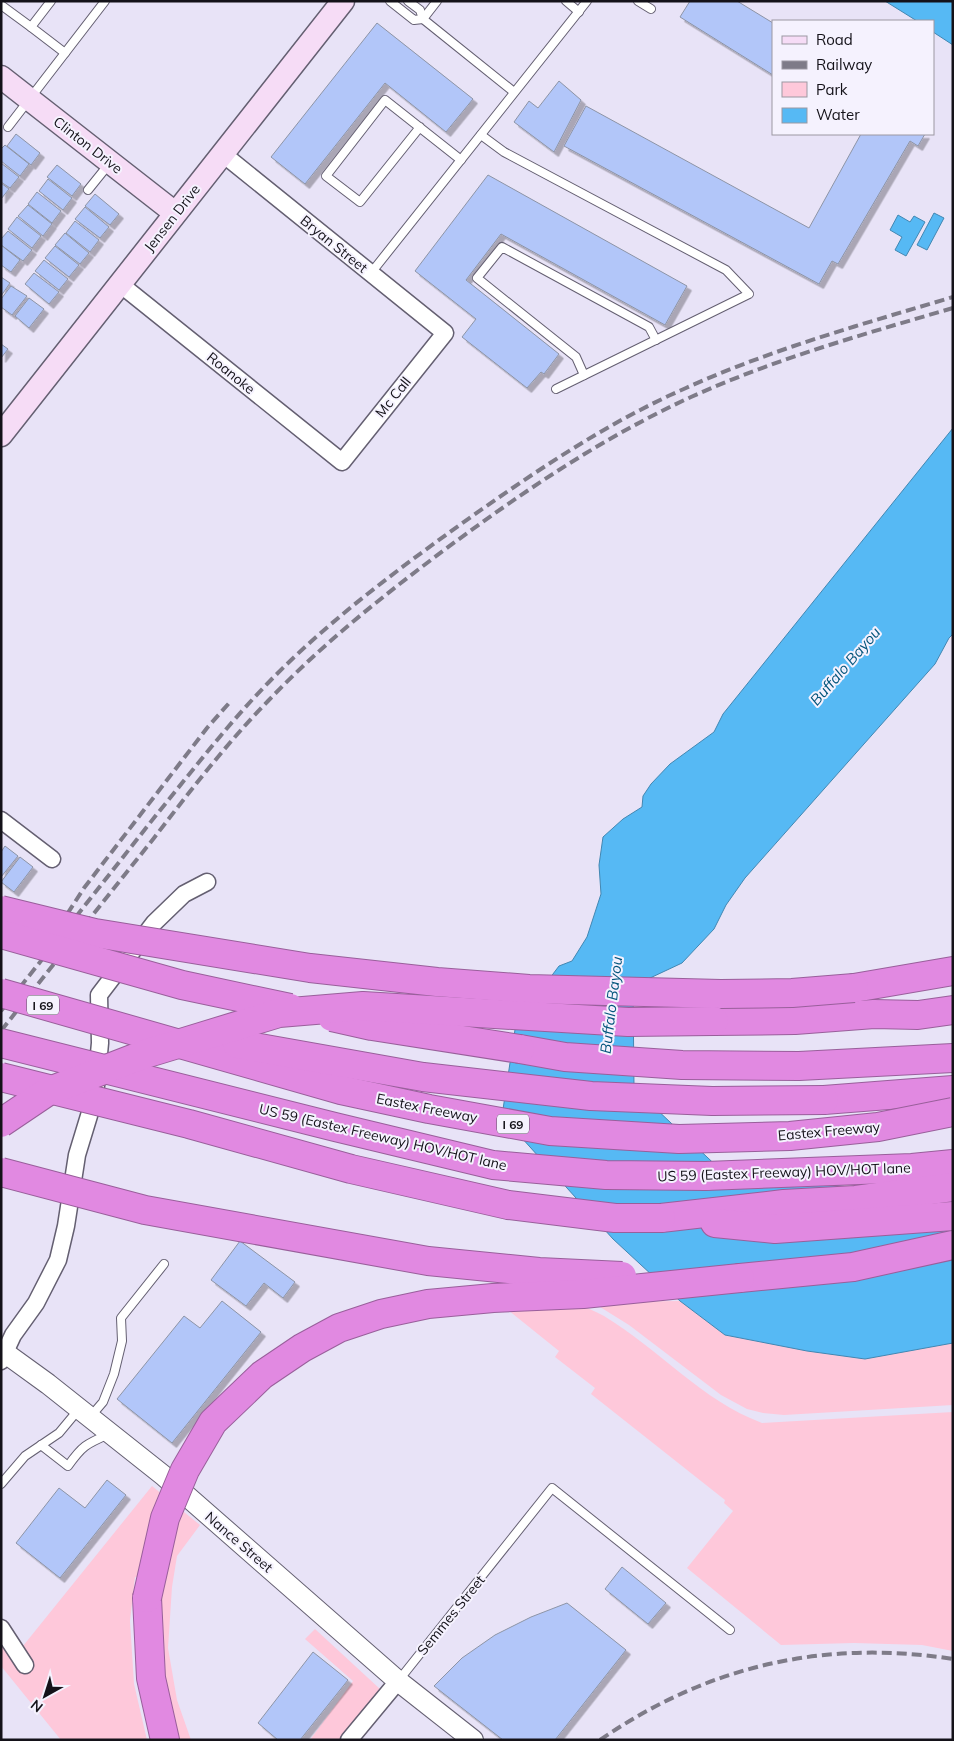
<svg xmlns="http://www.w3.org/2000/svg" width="954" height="1741" viewBox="0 0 954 1741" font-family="Mulish,sans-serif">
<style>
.green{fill:#fec8da}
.water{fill:#56b9f4;stroke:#4287b2}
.building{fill:#b2c6f9;stroke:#8d94a6;filter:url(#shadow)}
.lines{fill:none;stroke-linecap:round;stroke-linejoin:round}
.service-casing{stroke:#645f71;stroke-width:10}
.minor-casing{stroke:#645f71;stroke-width:19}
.tertiary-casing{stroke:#645f71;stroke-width:22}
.secondary-casing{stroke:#645f71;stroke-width:25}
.motorway-casing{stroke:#995f9b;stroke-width:30}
.service{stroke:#fff;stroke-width:8}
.minor{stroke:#fff;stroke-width:16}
.tertiary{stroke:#fff;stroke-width:20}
.secondary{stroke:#f6dcf6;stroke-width:22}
.motorway{stroke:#e189e1;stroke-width:28}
.rail{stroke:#7e7b88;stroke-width:4;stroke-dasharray:10 5;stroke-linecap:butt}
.motorway-bridge-casing{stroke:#995f9b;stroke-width:30;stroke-linecap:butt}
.motorway-bridge{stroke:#e189e1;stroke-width:28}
.labels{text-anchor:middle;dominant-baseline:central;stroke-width:4;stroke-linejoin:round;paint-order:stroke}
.shield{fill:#f5f2fe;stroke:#58555e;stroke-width:1}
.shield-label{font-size:12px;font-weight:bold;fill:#141219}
.street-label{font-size:14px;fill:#141219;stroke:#f5f2fe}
.water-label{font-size:15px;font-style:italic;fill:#04557c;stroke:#f5f2fe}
</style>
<defs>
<filter id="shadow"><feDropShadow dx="4.5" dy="4.5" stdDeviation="0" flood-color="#0004"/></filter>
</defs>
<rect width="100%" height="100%" fill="#e8e3f7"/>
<g class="green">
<path d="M680,1301L725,1335L865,1359L953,1343V1405L784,1415L763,1413L747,1409L721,1395L629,1325L592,1302Z"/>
<path d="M576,1303C585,1307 595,1311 604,1316C659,1349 701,1400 762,1423L953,1412V1651L922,1645L854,1643L781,1645L687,1568L733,1511L724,1503L725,1500L591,1394L595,1388L555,1357L559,1351L503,1306Z"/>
<path d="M152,1486L200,1525L177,1556L172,1587L168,1648L177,1700L191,1740H172L167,1722L157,1584L135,1577L130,1621L134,1684L147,1740H61L1,1666V1644L21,1672L32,1659L23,1646Z"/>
<path d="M315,1629L380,1689L339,1740H310L353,1681L305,1639Z"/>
</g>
<g class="water">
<path d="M885,1H953V45L933,32V21H917Z"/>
<path d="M934,213L944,218L927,250L917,245Z"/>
<path d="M898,215L910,222L914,216L925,222L906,256L895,250L902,237L890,230Z"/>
<path d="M953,428V634L949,638L935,664L745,878L726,905L714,929L682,963L633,986L634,1088L726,1175L953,1197V1343L865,1359L807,1351L725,1335L680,1301L613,1239L502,1116L516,1023L559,966L572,961L587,937L601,894L599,865L603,837L623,819L642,807L643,796L651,784L670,764L714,732L723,714Z"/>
</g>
<g class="building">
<path d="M690,1H737L773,23V75L680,17Z"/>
<path d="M377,23L473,99L446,132L385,83L305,184L271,157Z"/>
<path d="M559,81L581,100L554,152L514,122L529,101L538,108Z"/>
<path d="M586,106L809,228L861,134H925L918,146L910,141L838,264L832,261L819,284L564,146Z"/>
<path d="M16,134L40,153L31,165L7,146Z"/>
<path d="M5,145L29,164L20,176L1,161V149Z"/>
<path d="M1,163L19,177L10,188L1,182Z"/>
<path d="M57,165L81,184L72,196L47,177Z"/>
<path d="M488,175L687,286L665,325L501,234L466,280L559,354L544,374L541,372L527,388L462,337L476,319L415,271Z"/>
<path d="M48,179L72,198L63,210L39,191Z"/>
<path d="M1,183L9,189L1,199Z"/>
<path d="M37,192L61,211L52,223L28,204Z"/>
<path d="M95,194L119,214L110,225L85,206Z"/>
<path d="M28,205L52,224L43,236L18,216Z"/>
<path d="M85,207L109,227L100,238L75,219Z"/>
<path d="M17,217L41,236L32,248L8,229Z"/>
<path d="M75,221L99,240L90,252L66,233Z"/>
<path d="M8,231L32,250L23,261L1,245V239Z"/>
<path d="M65,233L89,253L80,264L55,245Z"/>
<path d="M1,245L20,260L11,272L1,265Z"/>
<path d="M55,246L79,265L69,277L45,258Z"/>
<path d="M44,260L68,279L59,290L35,271Z"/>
<path d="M34,273L59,292L49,304L25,284Z"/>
<path d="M1,277L10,283L1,296Z"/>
<path d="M11,286L27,296L12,315L1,307V299Z"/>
<path d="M29,298L44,309L29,328L15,316Z"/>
<path d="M1,344L8,349L1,358Z"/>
<path d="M5,846L18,856L1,877V852Z"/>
<path d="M20,857L33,867L14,892L1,882Z"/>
<path d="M240,1241L295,1282L283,1298L264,1283L246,1306L211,1280Z"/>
<path d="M222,1301L261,1332L172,1443L117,1399L184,1316L200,1328Z"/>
<path d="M107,1480L126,1495L60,1578L16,1543L59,1488L85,1508Z"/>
<path d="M622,1567L666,1603L648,1624L605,1589Z"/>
<path d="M567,1603L626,1650L555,1740H503L434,1686L462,1658L495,1635L531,1617Z"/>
<path d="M313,1652L348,1680L300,1740H278L258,1723Z"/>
</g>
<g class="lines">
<defs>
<g id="service">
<path d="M51,1L31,27L65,53"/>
<path d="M390,1L414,20L423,19L437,1"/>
<path d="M408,1L420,10L423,19L514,92"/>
<path d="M566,1L579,12"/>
<path d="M638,1L651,9"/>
<path d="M1,5L31,27"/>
<path d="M8,127L105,1"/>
<path d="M420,127L360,202L326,176L385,100L461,160"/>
<path d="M481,135L504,152L726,270L749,294L556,389"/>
<path d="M88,190L109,164"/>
<path d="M371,273L587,1"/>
<path d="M584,375L576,357L477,278L502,247L649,327L656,340"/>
<path d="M91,1416L103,1402L114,1374L122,1341L121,1318L164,1264"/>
<path d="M41,1445L68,1466C82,1446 86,1444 109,1434"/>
<path d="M1,1484L25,1456L59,1433L79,1409"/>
<path d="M399,1680L552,1488L730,1630"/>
</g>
<g id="minor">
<path d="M120,284L342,462L445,333L223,154"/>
<path d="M1,820L52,859"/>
<path d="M1,1361L13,1335L36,1303L58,1260L66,1226L77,1155L95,1096L100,1043L99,995L154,923L184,894L207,882"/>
<path d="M1,1628L25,1665"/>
<path d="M349,1740L398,1681"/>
</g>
<path id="tertiary" d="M1,1350L48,1384L164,1476L398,1681L473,1740"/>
<g id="secondary">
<path d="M1,77L175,213"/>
<path d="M1,435L343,1"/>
</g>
<g id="motorway">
<path d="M854,988L953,971"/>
<path d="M714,1021L795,1020L874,1014L918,1015L953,1010"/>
<path d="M520,1049L565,1057L682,1065L799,1066L953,1058"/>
<path d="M824,1100L953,1090"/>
<path d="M706,1176L912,1168L953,1164"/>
<path d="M661,1218L784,1204L856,1200L953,1187"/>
<path d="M715,1223L775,1229L953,1216"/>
<path d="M740,1278L853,1267L953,1245"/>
<path d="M147,1598L151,1678L165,1740"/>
</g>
</defs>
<use href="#service" class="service-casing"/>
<use href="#minor" class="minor-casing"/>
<use href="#tertiary" class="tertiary-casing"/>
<use href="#secondary" class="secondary-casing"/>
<use href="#motorway" class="motorway-casing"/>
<use href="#service" class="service"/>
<use href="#minor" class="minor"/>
<use href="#tertiary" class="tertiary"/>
<use href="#secondary" class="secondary"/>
<use href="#motorway" class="motorway"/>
<g class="rail">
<path d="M51,939L84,888L207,728L230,702"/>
<path d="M1,1011C53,946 105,880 157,814C193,770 228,724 268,683C326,623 393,573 461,524C533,473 606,423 686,388C772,349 863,324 953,297"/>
<path d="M1,1031C52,966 103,902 154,838C190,791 227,743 268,701C325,641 389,591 455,542C530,487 606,436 691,397C775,359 864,334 953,308"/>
<path d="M600,1740C707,1666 824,1639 953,1659"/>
</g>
<defs>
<g id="motorway-bridge">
<path d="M1,910L95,933L310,968L437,982L529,989L721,994L792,993L854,988"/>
<path d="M1,934L182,985L290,1008"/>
<path d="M1,993L341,1090L429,1109L550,1131L679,1139L790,1136L878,1127L953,1112"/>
<path d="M332,1017L372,1026L520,1049"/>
<path d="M1,1043L335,1127L493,1165L606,1175L706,1176"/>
<path d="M237,1044L423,1077L591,1096L712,1101L824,1100"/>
<path d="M1,1077L189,1124L351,1169L508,1205L615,1218H661"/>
<path d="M1,1123L47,1092L145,1054L279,1013L363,1006L628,1022L714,1021"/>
<path d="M1,1172L145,1210L428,1261L539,1272L622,1276"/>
<path d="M147,1598L165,1518L185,1470L213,1422L262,1375L302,1348L339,1328L381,1314L428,1304L493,1298L583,1294L740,1278"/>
</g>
</defs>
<use href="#motorway-bridge" class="motorway-bridge-casing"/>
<use href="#motorway-bridge" class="motorway-bridge"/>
</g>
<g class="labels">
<g class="shield">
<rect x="27" y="995.5" width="32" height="19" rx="4"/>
<rect x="497" y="1114.5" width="32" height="19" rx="4"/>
</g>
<g class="shield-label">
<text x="43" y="1005">I 69</text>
<text x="513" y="1124">I 69</text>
</g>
<g class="street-label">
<text transform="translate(88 145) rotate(38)">Clinton Drive</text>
<text transform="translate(172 218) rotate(-52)">Jensen Drive</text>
<text transform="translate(334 244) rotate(39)">Bryan Street</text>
<text transform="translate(231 373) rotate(39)">Roanoke</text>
<text transform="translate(393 397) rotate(-51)">Mc Call</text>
<text transform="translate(427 1108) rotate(11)">Eastex Freeway</text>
<text transform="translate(829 1131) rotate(-5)">Eastex Freeway</text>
<text transform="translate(383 1137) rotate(13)">US 59 (Eastex Freeway) HOV/HOT lane</text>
<text transform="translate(784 1172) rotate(-2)">US 59 (Eastex Freeway) HOV/HOT lane</text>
<text transform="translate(239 1542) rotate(41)">Nance Street</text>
<text transform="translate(451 1615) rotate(-51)">Semmes Street</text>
</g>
<g class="water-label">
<text transform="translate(845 666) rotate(-49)">Buffalo Bayou</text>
<text transform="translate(611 1005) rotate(-83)">Buffalo Bayou</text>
</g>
</g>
<rect width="954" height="1741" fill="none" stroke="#141219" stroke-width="5"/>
<rect x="772" y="20" width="162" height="115" fill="#f5f2fe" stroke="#9b98a2"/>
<rect x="782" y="36" width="25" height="8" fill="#f6dcf6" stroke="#9b98a2"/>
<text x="816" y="45" font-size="15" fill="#141219">Road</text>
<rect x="782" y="61" width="25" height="8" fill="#7e7b88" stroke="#9b98a2"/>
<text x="816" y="70" font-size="15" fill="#141219">Railway</text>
<rect x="782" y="82" width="25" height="15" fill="#fec8da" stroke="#9b98a2"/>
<text x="816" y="95" font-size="15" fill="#141219">Park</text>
<rect x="782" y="108" width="25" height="15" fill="#56b9f4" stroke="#9b98a2"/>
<text x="816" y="120" font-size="15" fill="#141219">Water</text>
<g transform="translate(45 1696) rotate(219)" stroke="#f5f2fe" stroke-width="4" paint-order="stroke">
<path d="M0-4L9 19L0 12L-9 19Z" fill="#141219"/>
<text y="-8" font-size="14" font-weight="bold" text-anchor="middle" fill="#141219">N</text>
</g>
</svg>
